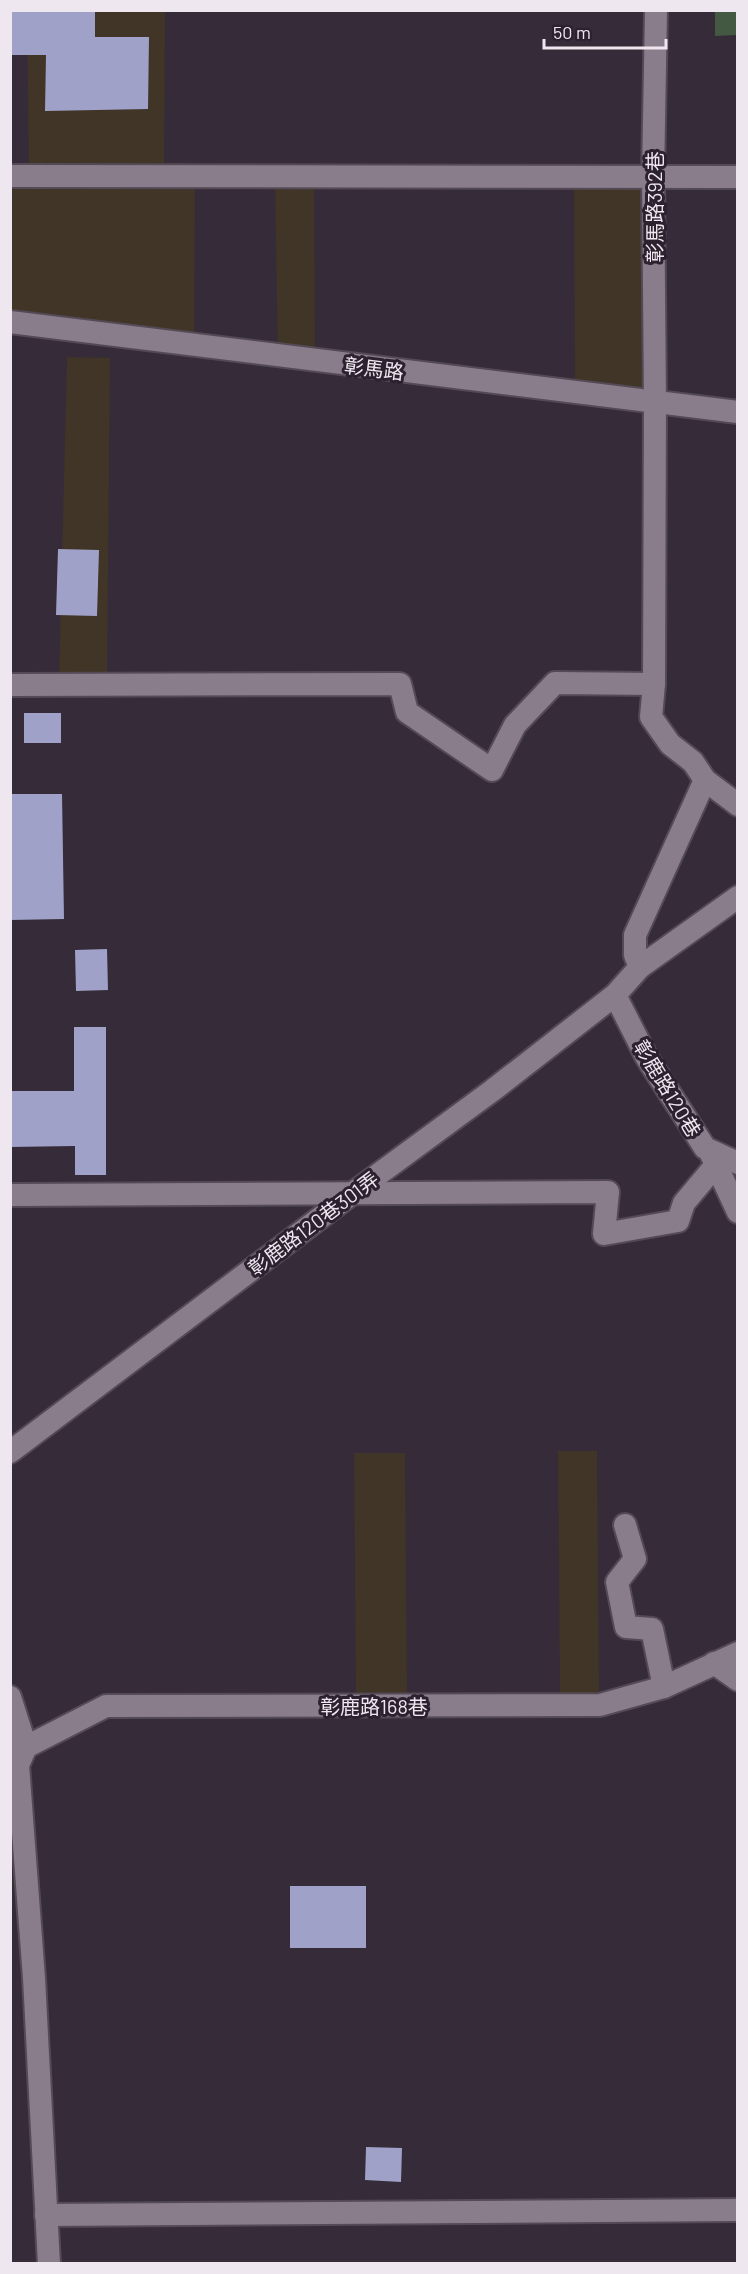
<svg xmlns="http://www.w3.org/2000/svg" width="748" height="2274" viewBox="0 0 748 2274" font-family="Barlow,'Noto Sans TC',sans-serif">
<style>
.industrial{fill:#403526}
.green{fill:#435942}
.building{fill:#a0a1c8}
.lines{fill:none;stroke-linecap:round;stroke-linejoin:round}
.minor-casing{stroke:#534a55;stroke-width:26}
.minor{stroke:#897c8b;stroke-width:22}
.labels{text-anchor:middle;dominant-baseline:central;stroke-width:6;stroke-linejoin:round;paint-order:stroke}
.street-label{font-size:20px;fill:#eee7ef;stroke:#2c212e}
</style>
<rect width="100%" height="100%" fill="#362b38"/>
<g class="industrial">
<path d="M27,11H165L164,171L29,172Z"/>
<path d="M574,181H653L655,400L575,392Z"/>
<path d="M275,182H314L315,361L278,357Z"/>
<path d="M195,184L194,350L11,324V185Z"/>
<path d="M67,357L110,358L107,682L59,681Z"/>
<path d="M558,1451H597L599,1695L560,1696Z"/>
<path d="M354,1453H405L407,1697H356Z"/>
</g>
<path class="green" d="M715,11H737V35L715,36Z"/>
<g class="building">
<path d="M10,10H95V37H149L148,109L45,111L46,55H10Z"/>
<path d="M58,549L99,550L97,616L56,615Z"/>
<rect x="24" y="713" width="37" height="30"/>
<path d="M10,794H62L64,919L10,920Z"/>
<path d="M107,949L108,990L76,991L75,950Z"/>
<path d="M74,1027H106V1175H75V1146L10,1147V1091H74Z"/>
<rect x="290" y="1886" width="76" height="62"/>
<path d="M366,2147L402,2148L401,2182L365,2180Z"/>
</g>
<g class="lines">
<defs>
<g id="minor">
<path d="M656,10L653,177L655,403L654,684L651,717L670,744L693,762L705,780L738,805"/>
<path d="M10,176L738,177"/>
<path d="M10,322L738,412"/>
<path d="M10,685L400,684L407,712L492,770L515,725L555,683L654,684"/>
<path d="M640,967L635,955V935L705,780"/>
<path d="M615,995L647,1058L705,1148L738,1163"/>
<path d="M711,1154L738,1212"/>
<path d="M10,1195L608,1192L604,1234L678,1221L684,1203L715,1166"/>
<path d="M10,1452L353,1193L493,1090L615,995L640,967L738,897"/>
<path d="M625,1525L635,1559L617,1582L626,1627L652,1629L664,1687"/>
<path d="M714,1663L738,1680"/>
<path d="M10,1697L26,1747L18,1765L34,1978L49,2264"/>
<path d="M10,1749L26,1747L106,1706L600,1705L664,1687L738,1653"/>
<path d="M46,2215L738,2210"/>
</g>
</defs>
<use href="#minor" class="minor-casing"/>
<use href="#minor" class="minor"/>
</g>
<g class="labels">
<g class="street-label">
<text transform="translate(654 207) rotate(-90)">彰馬路392巷</text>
<text transform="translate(374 368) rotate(7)">彰馬路</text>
<text transform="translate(668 1088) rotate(59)">彰鹿路120巷</text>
<text transform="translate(313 1223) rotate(-37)">彰鹿路120巷301弄</text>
<text x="374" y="1706">彰鹿路168巷</text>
</g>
</g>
<rect width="748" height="2274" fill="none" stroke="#eee7ef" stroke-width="24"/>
<path d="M544 39v9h122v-9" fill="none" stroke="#eee7ef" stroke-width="3"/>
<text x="553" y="39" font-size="18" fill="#eee7ef" stroke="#2c212e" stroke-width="4.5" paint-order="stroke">50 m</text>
</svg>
